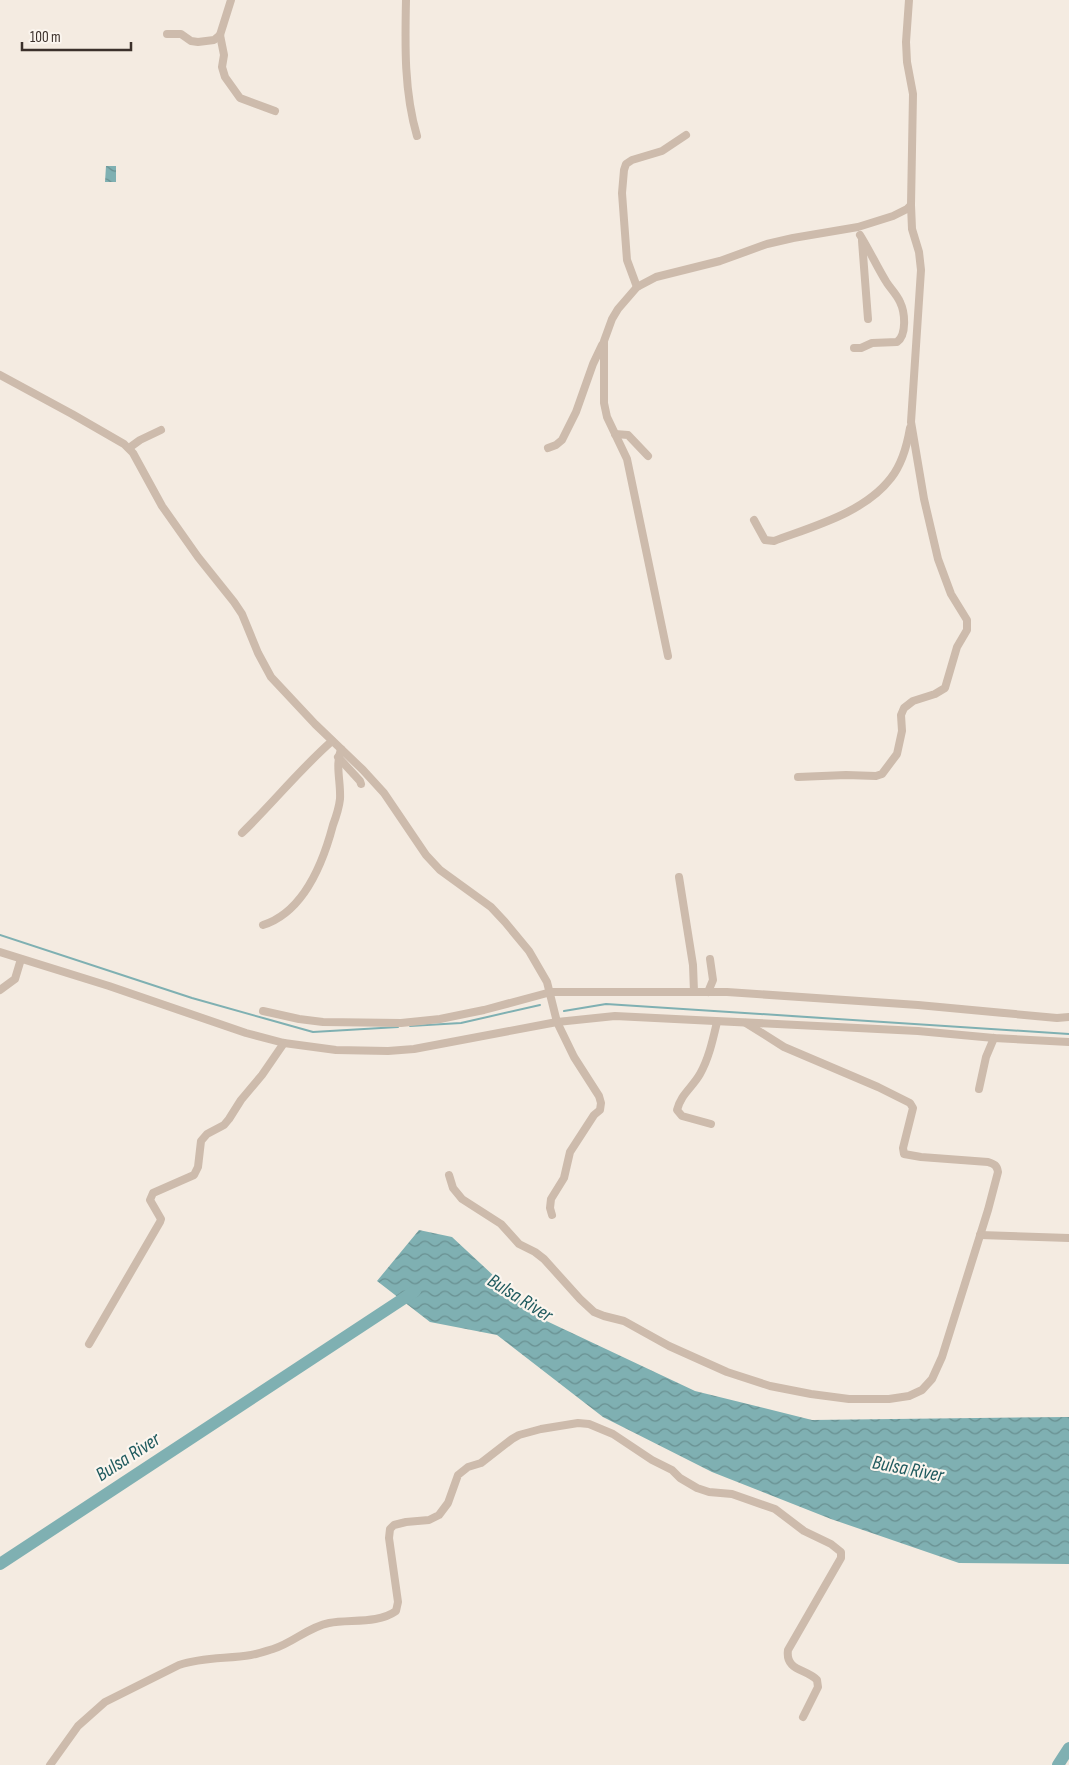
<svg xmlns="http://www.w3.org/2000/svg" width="1069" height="1765" viewBox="0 0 1069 1765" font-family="'Sofia Sans Condensed',sans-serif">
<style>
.water{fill:url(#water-waves)}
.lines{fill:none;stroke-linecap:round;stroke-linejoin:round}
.stream{stroke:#7fb0b2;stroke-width:2}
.river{stroke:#7fb0b2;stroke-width:12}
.minor{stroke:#cdbbac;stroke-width:8}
.labels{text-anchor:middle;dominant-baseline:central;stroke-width:4.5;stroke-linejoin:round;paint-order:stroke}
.water-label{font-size:20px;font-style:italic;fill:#1f5a5e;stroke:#fbf5ee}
</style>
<defs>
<pattern id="water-waves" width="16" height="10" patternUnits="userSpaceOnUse" patternTransform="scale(1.25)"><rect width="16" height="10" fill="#7fb0b2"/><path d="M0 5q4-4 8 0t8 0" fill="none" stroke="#699091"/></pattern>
</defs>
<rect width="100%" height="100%" fill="#f4ebe1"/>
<g class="water">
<path d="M106,166H116V182H105Z"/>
<path d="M419,1230L452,1237L538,1317L695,1391L812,1420L1069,1417V1564L959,1563L831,1519L712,1472L603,1417L497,1335L430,1322L377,1281Z"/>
</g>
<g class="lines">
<g class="stream">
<path d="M0,935L192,998L313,1032L398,1027"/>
<path d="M564,1011L606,1004L1069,1034"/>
<path d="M410,1026L461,1023L540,1005"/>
</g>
<g class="river">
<path d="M0,1564L415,1291"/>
<path d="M1058,1765L1069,1748"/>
</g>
<g class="minor">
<path d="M231,0L220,35L224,55L222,67L225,77L240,98L275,111"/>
<path d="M406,0C405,45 404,92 417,136"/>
<path d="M167,34H181L191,41L198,42L214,40L220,35"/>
<path d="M862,241L868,319"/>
<path d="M637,287L627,260L622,193L624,170L626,164L632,160L662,151L686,135"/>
<path d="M854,348H861L872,343L897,342C907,335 905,312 900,302C897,295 891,289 887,283C877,267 870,251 860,235"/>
<path d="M0,375L72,414L124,444L133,453L162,506L198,557L234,602L242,614L258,653L271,677L315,724L363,770L384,793L426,855L440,870L491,907L505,922L529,951L547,982L557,1022L574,1057L599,1096L601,1103L600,1110L594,1115L570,1152L564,1178L551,1199L550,1208L552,1215"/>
<path d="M615,434L628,435L648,456"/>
<path d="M129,448L140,440L161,430"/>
<path d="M548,448L556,445L562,440L576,412L593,364L602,345"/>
<path d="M754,520L765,540L774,541C814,526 864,513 891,478C902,464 907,446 910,428"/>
<path d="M668,656L627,459L607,417L604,403V341L612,319L618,309L637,287L656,277L720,261L767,244L793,238L858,227L893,216L907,209L911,205L913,94L907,62L906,42L909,0"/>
<path d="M338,757L360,781L361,784"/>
<path d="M798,777L846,775L876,776L882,774L897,754L902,731L901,715L904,708L913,701L935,694L945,688L957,647L967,630V620L951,594L938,559L924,499L911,422L921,270L919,252L912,229L911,205"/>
<path d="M242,833C273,803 300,769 332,741"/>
<path d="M679,877L693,965L694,992"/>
<path d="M263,925C304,912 323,863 333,825C336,817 339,808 340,799C341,782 335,766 341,749"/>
<path d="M0,952L109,986L246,1033L284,1043L336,1050L388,1051L414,1049L557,1022L615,1016L918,1031L994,1038L1069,1042"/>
<path d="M0,990L15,979L21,959"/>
<path d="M708,992L713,980L710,959"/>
<path d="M263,1011L299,1019L323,1022L401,1023L440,1019L484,1010L551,992H727L918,1005L1057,1018L1069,1017"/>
<path d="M979,1089L986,1057L994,1038"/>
<path d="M711,1124L682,1116L677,1110C681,1094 692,1088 700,1074C709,1058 713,1039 717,1022"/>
<path d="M449,1175L453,1188L462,1199L501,1224L519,1244L535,1252L544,1259L580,1299L594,1312L604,1316L624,1321L669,1346L727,1372L770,1386L811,1394L849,1399H889L909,1396L922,1390L932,1379L942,1357L988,1210L998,1172C997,1165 994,1164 988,1162L921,1157L904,1154L903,1148L913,1108L910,1103L878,1087L784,1047L746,1023"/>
<path d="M980,1235L1069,1238"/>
<path d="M89,1344L160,1222L161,1219L150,1200L153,1193L194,1175L198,1167L201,1141L207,1134L224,1125L229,1119L241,1100L262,1075L284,1043"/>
<path d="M50,1765L78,1726L105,1702L179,1665C203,1657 227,1659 251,1655C258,1654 266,1651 273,1649C293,1643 308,1627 329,1623C350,1619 378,1624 396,1611L398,1602L389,1538L390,1529L394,1525L406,1522L429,1520L439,1515L448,1503L458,1475L468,1467L481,1463L512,1439L519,1435L541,1429L578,1423L589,1424L613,1434L652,1460L672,1470L680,1478L697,1488L709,1492L732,1494L775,1509L804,1531L831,1544L841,1552V1558L788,1650C785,1671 807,1669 817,1680L818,1687L803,1717"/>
</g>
</g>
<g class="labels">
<g class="water-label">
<text transform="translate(520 1298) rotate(32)">Bulsa River</text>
<text transform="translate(128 1457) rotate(-33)">Bulsa River</text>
<text transform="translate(908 1469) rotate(11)">Bulsa River</text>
</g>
</g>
<path d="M22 42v8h109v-8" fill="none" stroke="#3b302b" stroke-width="2.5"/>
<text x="30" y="42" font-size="15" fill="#3b302b" stroke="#fbf5ee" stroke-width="4" paint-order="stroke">100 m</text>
</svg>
